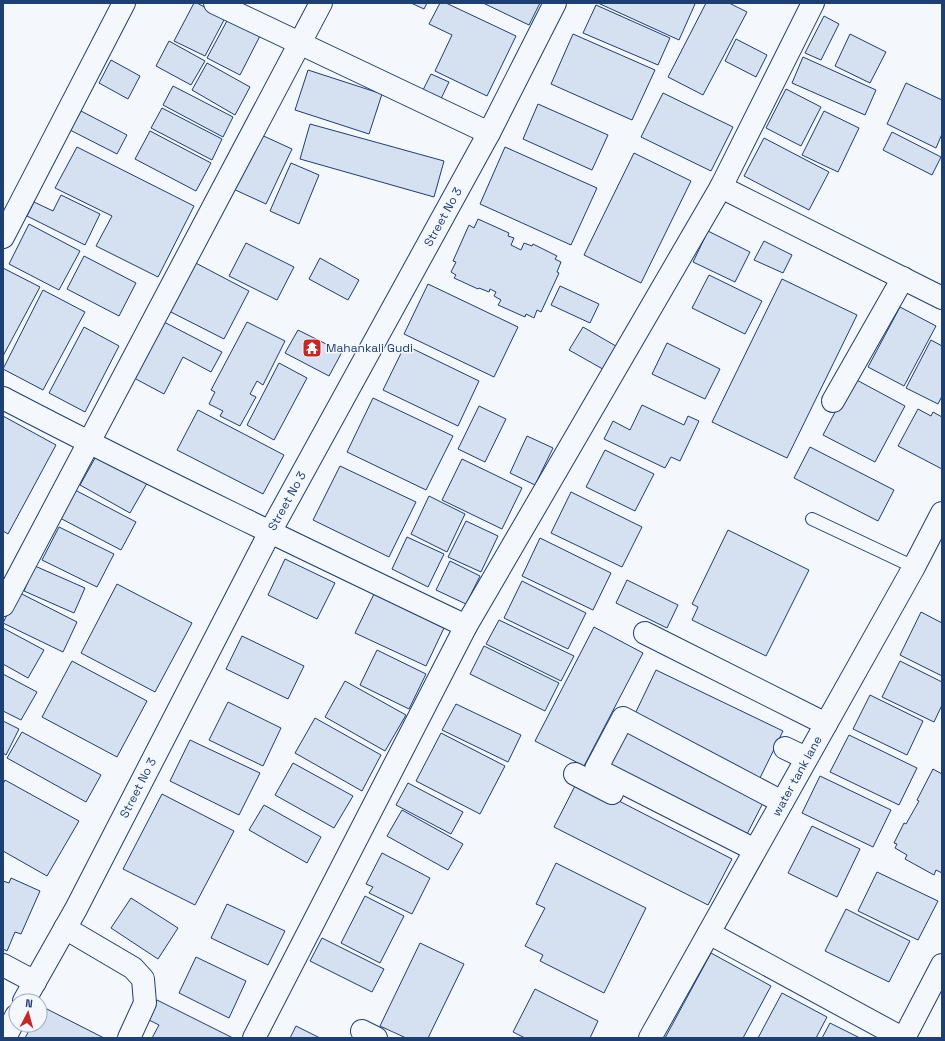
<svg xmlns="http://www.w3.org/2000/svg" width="945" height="1041" viewBox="0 0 945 1041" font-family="'Space Grotesk',sans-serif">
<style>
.building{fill:#d5e0f0;stroke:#1d3f73}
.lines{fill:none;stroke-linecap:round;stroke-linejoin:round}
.service-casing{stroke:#1d3f73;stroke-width:14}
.minor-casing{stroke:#1d3f73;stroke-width:24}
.service{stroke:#f4f7fb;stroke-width:12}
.minor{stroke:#f4f7fb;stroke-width:22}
.labels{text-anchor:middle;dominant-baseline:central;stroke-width:3;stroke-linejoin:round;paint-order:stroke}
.street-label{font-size:12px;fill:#1d3f73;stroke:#f4f7fb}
.poi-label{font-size:12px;fill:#1d3f73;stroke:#f4f7fb;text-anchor:start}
</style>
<rect width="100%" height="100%" fill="#f4f7fb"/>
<g class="building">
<path d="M194,3H197L225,18L205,56L174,41Z"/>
<path d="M411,3H427L424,9Z"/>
<path d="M440,3H446L516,36L487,96L435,71L452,35L429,24Z"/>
<path d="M483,3H540L529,25Z"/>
<path d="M598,3H694L695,4L679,40Z"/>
<path d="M706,3H729L747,12L703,95L668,77Z"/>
<path d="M596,5L670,38L658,65L583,33Z"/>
<path d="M824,16L839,24L821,60L805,53Z"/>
<path d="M229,17L261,34L240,75L207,58Z"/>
<path d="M573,34L655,70L632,120L551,84Z"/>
<path d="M850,34L886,52L870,83L835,66Z"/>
<path d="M736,39L767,55L756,77L725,61Z"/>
<path d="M169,41L205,61L191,85L156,66Z"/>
<path d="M803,57L876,90L865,115L792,83Z"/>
<path d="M111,60L140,76L128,99L99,83Z"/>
<path d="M207,63L250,87L235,115L192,90Z"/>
<path d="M308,70L382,94L369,134L295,110Z"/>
<path d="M431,74L449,82L438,105L420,96Z"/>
<path d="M906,83L942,100V134L936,148L887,124Z"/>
<path d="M173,86L233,117L223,137L163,105Z"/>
<path d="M786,89L821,107L801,146L766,128Z"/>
<path d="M663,93L733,127L711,171L641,137Z"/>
<path d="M538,104L608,135L592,170L523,139Z"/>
<path d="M162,108L222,139L212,160L151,128Z"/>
<path d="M81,111L127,135L117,154L70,130Z"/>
<path d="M824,111L859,128L838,172L802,155Z"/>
<path d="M310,124L444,161L434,197L300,159Z"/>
<path d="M150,131L211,163L196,191L135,159Z"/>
<path d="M892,132L941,157L932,175L883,150Z"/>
<path d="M257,133L292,149L266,204L231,188Z"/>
<path d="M764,138L829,172L809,210L744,176Z"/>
<path d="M77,147L194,206L158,277L96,246L112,216L55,188Z"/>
<path d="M505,147L597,188L571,245L480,204Z"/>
<path d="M634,153L691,181L641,283L584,255Z"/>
<path d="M291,163L319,175L299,224L270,211Z"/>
<path d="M61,195L100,214L85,245L27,216L34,202L53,211Z"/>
<path d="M478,219L509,233L508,236L514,238L511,245L521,250L524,243L532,246L533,244L557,256L555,259L561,262L557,272L559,273L541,312L537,310L534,318L526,314L525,317L498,305L501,300L494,296L496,292L490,289L489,292L479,288L478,289L454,278L456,275L451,272L456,262L453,261L469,225L474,228Z"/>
<path d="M29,224L80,251L59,290L9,264Z"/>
<path d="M708,231L750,252L735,282L693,262Z"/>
<path d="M764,241L792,255L783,273L754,260Z"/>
<path d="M246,243L294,267L277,300L229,276Z"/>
<path d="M84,256L136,283L119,316L67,289Z"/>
<path d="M320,258L359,280L348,300L309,279Z"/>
<path d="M190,260L249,291L224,339L165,309Z"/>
<path d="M3,268L40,287L3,356Z"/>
<path d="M709,275L762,301L745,334L692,308Z"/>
<path d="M782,279L857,315L787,458L712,422Z"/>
<path d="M428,284L518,327L494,377L404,334Z"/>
<path d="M560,286L599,304L590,323L551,305Z"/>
<path d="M43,290L85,312L43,390L3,369Z"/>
<path d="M900,307L936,326L904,386L868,367Z"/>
<path d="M164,322L222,352L211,372L183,357L164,394L134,378Z"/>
<path d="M247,322L285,341L263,385L257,381L250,394L256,397L240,426L220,416L223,411L209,404L215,392L211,390Z"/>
<path d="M84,327L119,346L85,412L49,393Z"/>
<path d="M583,327L621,349L608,372L569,350Z"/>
<path d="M298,330L342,352L329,376L285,353Z"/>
<path d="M931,340L942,346V396L938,404L906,388Z"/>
<path d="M667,343L720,369L705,399L652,374Z"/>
<path d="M405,345L479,381L458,426L383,390Z"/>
<path d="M279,363L307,378L274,440L247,425Z"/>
<path d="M853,378L905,406L875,462L823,435Z"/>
<path d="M373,398L453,436L426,490L347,452Z"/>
<path d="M642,405L684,425L688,416L699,421L680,461L671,457L665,468L604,439L613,421L630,430Z"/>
<path d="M479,406L506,419L485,462L458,449Z"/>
<path d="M918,409L931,416L933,412L942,417V469L898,446Z"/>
<path d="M198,410L284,455L263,494L177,450Z"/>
<path d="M3,416L56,445L8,534L3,531Z"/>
<path d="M527,436L553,448L535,485L510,473Z"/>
<path d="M810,447L894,490L878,521L794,478Z"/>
<path d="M605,450L654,474L635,511L586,487Z"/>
<path d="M99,451L150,478L130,513L80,485Z"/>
<path d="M462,459L522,488L502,529L442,500Z"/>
<path d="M340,466L416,502L389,557L313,520Z"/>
<path d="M75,490L136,522L121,550L60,518Z"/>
<path d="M571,492L642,527L622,567L551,533Z"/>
<path d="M429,496L465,514L447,552L411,534Z"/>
<path d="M466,521L498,536L481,572L448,557Z"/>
<path d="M59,527L114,554L97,587L42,560Z"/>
<path d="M728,530L809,570L766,656L692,620L698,607L692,604Z"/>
<path d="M407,537L444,554L428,587L392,569Z"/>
<path d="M540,538L611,573L593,610L522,576Z"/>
<path d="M285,559L335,583L317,619L268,595Z"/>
<path d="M450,561L480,576L466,604L436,590Z"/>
<path d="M35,566L85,588L74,613L24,591Z"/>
<path d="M627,580L678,605L667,628L616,603Z"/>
<path d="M522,581L586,613L568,649L504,618Z"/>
<path d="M117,584L192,623L155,692L81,653Z"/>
<path d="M18,592L77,622L63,652L3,623Z"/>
<path d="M374,594L444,628L426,666L355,633Z"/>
<path d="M921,612L942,623V676L900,655Z"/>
<path d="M499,620L574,656L561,681L486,644Z"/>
<path d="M594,627L643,653L584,766L535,741Z"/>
<path d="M3,628L44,650L28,678L3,664Z"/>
<path d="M242,636L304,666L288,699L226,669Z"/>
<path d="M484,646L559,683L545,711L470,674Z"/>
<path d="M377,650L426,674L409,709L360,685Z"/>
<path d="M72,661L147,701L117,757L42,717Z"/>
<path d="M900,661L942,682V705L934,722L882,697Z"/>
<path d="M656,670L783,731L759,780L633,718Z"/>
<path d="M3,674L37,692L21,720L3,711Z"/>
<path d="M345,681L406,715L385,751L325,717Z"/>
<path d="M870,695L923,721L907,755L853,729Z"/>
<path d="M228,702L281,728L263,766L209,740Z"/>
<path d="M456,704L521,735L508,762L442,730Z"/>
<path d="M315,718L381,755L362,791L295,753Z"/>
<path d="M3,721L19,729L6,755L3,753Z"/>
<path d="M625,726L766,797L743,842L602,770Z"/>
<path d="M22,732L101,775L86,802L7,758Z"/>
<path d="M441,733L505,766L480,814L416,781Z"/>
<path d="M849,735L917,768L899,805L830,772Z"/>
<path d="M190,740L260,773L239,815L170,781Z"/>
<path d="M293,763L353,796L334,828L275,795Z"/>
<path d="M933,769L942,774V873L936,870L934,875L905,859L907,855L895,848L897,844L894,843L904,823L906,824L919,801L917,800Z"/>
<path d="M820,776L891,810L873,847L802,813Z"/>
<path d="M5,780L79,821L47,876L3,851V784Z"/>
<path d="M578,780L732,859L708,905L554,827Z"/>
<path d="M408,783L463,812L451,834L396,805Z"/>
<path d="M162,794L234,831L195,905L123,869Z"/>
<path d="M264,805L321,837L307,863L249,830Z"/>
<path d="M402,810L463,844L448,870L387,836Z"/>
<path d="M812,826L860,849L837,897L788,873Z"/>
<path d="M382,853L430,878L412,914L369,893L373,887L366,884Z"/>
<path d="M556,863L646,908L604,993L540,961L543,955L525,946L545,908L536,904Z"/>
<path d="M877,872L938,901L918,940L858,911Z"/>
<path d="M11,878L40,891L21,934L15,932L7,951L3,949V881L9,883Z"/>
<path d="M365,896L404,916L380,963L341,943Z"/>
<path d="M131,898L178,928L158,959L111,928Z"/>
<path d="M227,904L285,931L268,965L211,938Z"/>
<path d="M846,909L910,941L889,982L825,951Z"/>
<path d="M322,938L384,969L372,992L310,961Z"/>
<path d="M420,943L464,964L428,1038H406L380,1026Z"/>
<path d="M711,953L771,986L743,1038H665Z"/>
<path d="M196,957L246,981L229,1018L179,993Z"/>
<path d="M535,989L598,1021L590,1038H525L513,1032Z"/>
<path d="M782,993L827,1017L816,1038H758Z"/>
<path d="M157,1000L233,1038H152L159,1025L147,1019Z"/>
<path d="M41,1006L104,1038H25L32,1025H40V1009Z"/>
<path d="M830,1023L860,1038H822Z"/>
<path d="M296,1026L320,1038H290Z"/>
</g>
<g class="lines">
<defs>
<path id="service" d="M812,519L914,567"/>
<g id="minor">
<path d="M215,3L489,133"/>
<path d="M721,187L942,298"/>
<path d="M3,237L124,3"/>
<path d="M3,398C156,478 311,552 466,626"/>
<path d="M833,401L903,278"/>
<path d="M3,605L321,3"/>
<path d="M645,633L826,724"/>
<path d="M785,748L806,758"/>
<path d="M575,774L612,793"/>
<path d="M755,850L596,769L623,718L782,802"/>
<path d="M65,928L133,968L143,979L145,1003L129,1038"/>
<path d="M709,933L902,1038"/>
<path d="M3,965L35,982"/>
<path d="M24,1001L76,909L270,532L489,133L555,3"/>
<path d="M362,1031L376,1038"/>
<path d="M5,1038L16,1016"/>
<path d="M254,1038L466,626L721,187L813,3"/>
<path d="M650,1038L914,567L942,513"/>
<path d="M904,1038L942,965"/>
</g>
</defs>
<use href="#service" class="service-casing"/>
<use href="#minor" class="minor-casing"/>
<use href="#service" class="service"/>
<use href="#minor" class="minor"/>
</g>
<defs>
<symbol id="temple-square" viewBox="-11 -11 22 22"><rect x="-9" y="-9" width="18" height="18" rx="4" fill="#c62828" stroke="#f4f7fb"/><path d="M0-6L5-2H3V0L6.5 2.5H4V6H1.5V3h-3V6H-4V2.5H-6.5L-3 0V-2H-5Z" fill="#fff"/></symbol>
</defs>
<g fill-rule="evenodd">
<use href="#temple-square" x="301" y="337" width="22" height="22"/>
</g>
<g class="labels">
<g class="street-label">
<text transform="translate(443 217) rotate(-61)">Street No 3</text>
<text transform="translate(287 501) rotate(-61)">Street No 3</text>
<text transform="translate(797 776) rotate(-61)">water tank lane</text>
<text transform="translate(138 788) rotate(-63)">Street No 3</text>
</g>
<g class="poi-label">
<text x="326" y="348">Mahankali Gudi</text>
</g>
</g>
<rect width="945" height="1041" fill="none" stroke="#1d3f73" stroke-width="8"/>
<g transform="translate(28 1013) rotate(6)"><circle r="19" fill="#f4f7fb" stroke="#9eadc5"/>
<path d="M0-3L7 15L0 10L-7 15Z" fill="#c62828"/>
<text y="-6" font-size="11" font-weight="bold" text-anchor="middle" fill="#1d3f73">N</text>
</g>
</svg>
